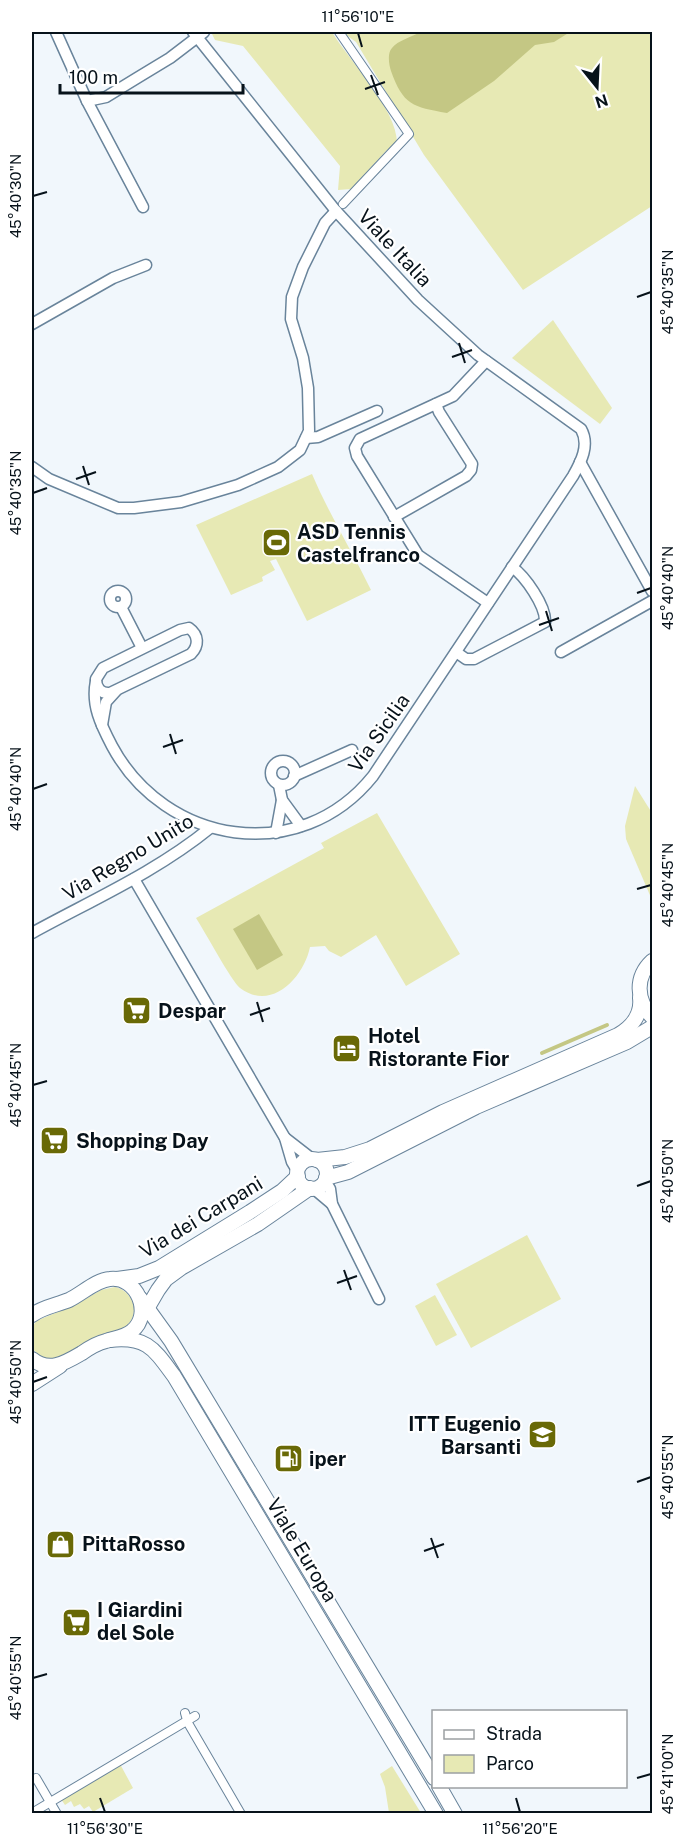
<svg xmlns="http://www.w3.org/2000/svg" width="684" height="1845" viewBox="0 0 684 1845" font-family="'Public Sans',sans-serif">
<style>
.green{fill:#e7e9b4}
.water{fill:#c4c784}
.lines{fill:none;stroke-linecap:round;stroke-linejoin:round}
.stream{stroke:#c4c784;stroke-width:4}
.pedestrian-casing{stroke:#69849b;stroke-width:10}
.minor-casing{stroke:#69849b;stroke-width:13}
.tertiary-casing{stroke:#69849b;stroke-width:16}
.pedestrian{stroke:#fff;stroke-width:8}
.minor{stroke:#fff;stroke-width:10}
.tertiary{stroke:#fff;stroke-width:14}
.ticks{fill:none;stroke:#07121a;stroke-width:2}
.labels{text-anchor:middle;dominant-baseline:central;stroke-width:4.5;stroke-linejoin:round;paint-order:stroke}
.street-label{font-size:20px;fill:#07121a;stroke:#fff}
.poi-label{font-size:20px;font-weight:bold;fill:#07121a;stroke:#fff;text-anchor:start}
.neatline{fill:none;stroke:#07121a;stroke-width:2}
.ticks-label{font-size:15px;text-anchor:middle;fill:#07121a}
</style>
<rect width="100%" height="100%" fill="#f1f7fc"/>
<g class="green">
<path d="M215,32H332C350,62 398,110 397,144L387,150L351,189L338,190L340,166L243,46L215,40L212,34Z"/>
<path d="M342,32H652V206L523,290L424,155L356,42Z"/>
<path d="M553,320L612,408L600,424L512,358Z"/>
<path d="M312,474C329,514 352,551 371,590L307,621L276,559L270,561L275,570L262,577L263,581L231,595L196,525Z"/>
<path d="M635,786L652,813V900L626,839L625,826Z"/>
<path d="M377,813L460,954L406,986L376,935L341,957L329,951L325,946L310,947C304,977 272,1012 240,988C232,982 204,930 196,918L324,848L321,843Z"/>
<path d="M527,1235L561,1299L471,1348L436,1284Z"/>
<path d="M115,1287C133,1291 142,1314 125,1327C119,1331 110,1332 103,1334C89,1340 65,1358 53,1359C44,1360 38,1355 33,1349L32,1328L36,1321L77,1304L101,1290Z"/>
<path d="M435,1295L457,1335L436,1346L415,1306Z"/>
<path d="M120,1764L133,1788L93,1812L89,1806L84,1809L80,1804L74,1807L71,1801L65,1805L61,1799Z"/>
<path d="M392,1766L421,1813H389L385,1787L380,1774Z"/>
</g>
<g class="water">
<path d="M421,32H570L554,42L535,45L494,81L447,113C413,107 403,105 391,71C389,65 387,53 392,48C397,41 413,36 421,32Z"/>
<path d="M259,914L283,955L257,970L233,929Z"/>
</g>
<g class="lines">
<path class="stream" d="M542,1053L607,1025"/>
<defs>
<g id="pedestrian">
<path d="M339,32L409,134L343,204"/>
<path d="M185,1713L188,1723L241,1814"/>
<path d="M36,1778L57,1814"/>
<path d="M32,1813L195,1716"/>
</g>
<g id="minor">
<path d="M56,32L87,101L143,207"/>
<path d="M87,101L106,97L137,78L170,58L204,32"/>
<path d="M32,324L113,278L146,265"/>
<path d="M486,361L453,396L360,439L355,448L357,456L418,555L488,603"/>
<path d="M306,438L318,437L377,411"/>
<path d="M580,462L652,591"/>
<path d="M32,467L49,479L118,508H134L181,502L238,485L278,467L300,450L309,431L308,388L303,358L291,319L292,297L303,267L325,223L336,211"/>
<path d="M394,517L466,476L471,470L472,464L439,412L436,404"/>
<circle cx="118" cy="599" r="8"/>
<path d="M121,607L142,648"/>
<path d="M189,628C199,635 199,646 191,654L110,693C101,694 96,688 96,679L103,668L180,630Z"/>
<path d="M456,652L466,659H474L545,622C546,606 525,576 512,567"/>
<path d="M561,652L652,601"/>
<path d="M96,681C91,705 101,725 112,746C165,845 300,867 373,776L573,476C581,462 590,445 581,429L478,355L418,300L336,211L193,32"/>
<path d="M102,725L106,702L116,691"/>
<circle cx="283" cy="773" r="12"/>
<path d="M294,776L352,750"/>
<path d="M279,785L282,800L301,826"/>
<path d="M276,833L282,800"/>
<path d="M134,879L285,1138L292,1162L298,1172"/>
<path d="M32,933C92,900 156,872 210,828"/>
<path d="M285,1138L312,1159"/>
<path d="M325,1181L330,1189L332,1204L379,1299"/>
<path d="M313,1188L332,1204"/>
</g>
<g id="tertiary">
<path d="M652,961C635,977 636,1000 652,1017"/>
<circle cx="312" cy="1174" r="15"/>
<path d="M317,1160L345,1157L370,1149L443,1112L618,1035C632,1027 642,1014 640,998"/>
<path d="M326,1178L348,1172L476,1107L627,1042L652,1027"/>
<path d="M117,1279L139,1276L159,1268L250,1212L282,1191L298,1176"/>
<path d="M140,1298L171,1341L434,1778"/>
<path d="M144,1314L158,1290L166,1279L181,1268L258,1224L310,1188"/>
<path d="M32,1315C43,1307 57,1305 69,1300C83,1293 96,1280 110,1279C137,1276 153,1314 132,1331C125,1337 115,1338 106,1341C98,1343 89,1348 82,1353C65,1363 49,1373 32,1359"/>
<path d="M110,1340C147,1336 154,1349 174,1376L436,1814"/>
<path d="M32,1384L60,1366"/>
<path d="M439,1786L455,1814"/>
</g>
</defs>
<use href="#pedestrian" class="pedestrian-casing"/>
<use href="#minor" class="minor-casing"/>
<use href="#tertiary" class="tertiary-casing"/>
<use href="#pedestrian" class="pedestrian"/>
<use href="#minor" class="minor"/>
<use href="#tertiary" class="tertiary"/>
</g>
<path class="ticks" d="M358,33L362,47M371,75L378,95M365,89L385,82M33,196L47,192M637,297L651,292M459,343L465,363M452,357L472,350M83,466L89,485M76,479L96,472M33,493L47,488M637,593L651,588M546,611L552,631M539,625L559,618M170,734L176,754M163,747L183,740M33,789L47,784M637,889L651,885M257,1002L263,1022M250,1015L270,1008M33,1085L47,1081M637,1186L651,1181M344,1270L351,1290M337,1283L357,1276M33,1382L47,1377M637,1482L651,1477M431,1538L438,1558M424,1551L444,1544M33,1678L47,1674M637,1778L651,1774M100,1798L105,1812M516,1798L520,1812"/>
<defs>
<symbol id="stadium-square" viewBox="-11 -11 22 22"><rect x="-9" y="-9" width="18" height="18" rx="4" fill="#696906" stroke="#fff"/><path d="M0-5a6.5 5 0 1 0 0 10a6.5 5 0 1 0 0-10ZM-3.5-1.8h7v3.6h-7Z" fill="#fff"/></symbol>
<symbol id="supermarket-square" viewBox="-11 -11 22 22"><rect x="-9" y="-9" width="18" height="18" rx="4" fill="#696906" stroke="#fff"/><path d="M-6-5.5h2.5l.6 2H6L4.5 2H-2.5L-4.4-4H-6ZM-1.5 3.2a1.3 1.3 0 1 0 .1 0ZM3 3.2a1.3 1.3 0 1 0 .1 0Z" fill="#fff"/></symbol>
<symbol id="hotel-square" viewBox="-11 -11 22 22"><rect x="-9" y="-9" width="18" height="18" rx="4" fill="#696906" stroke="#fff"/><path d="M-6-4.5h1.5V1H6V5H4.5V3h-9V5H-6ZM-4 0a1.8 1.8 0 1 1 3.6 0ZM.5 0V-2.5h3Q6-2.5 6 0Z" fill="#fff"/></symbol>
<symbol id="school-square" viewBox="-11 -11 22 22"><rect x="-9" y="-9" width="18" height="18" rx="4" fill="#696906" stroke="#fff"/><path d="M0-5L7-2L0 1L-7-2ZM-4 1L0 2.5L4 1V4Q0 6-4 4Z" fill="#fff"/></symbol>
<symbol id="fuel-square" viewBox="-11 -11 22 22"><rect x="-9" y="-9" width="18" height="18" rx="4" fill="#696906" stroke="#fff"/><path d="M-5.5-6h7V0h2V4h1.3V-2.5L3-4.5l.8-.8L6-3V5H2.5V1h-1V6h-7ZM-4.2-4.7v3.2H.2V-4.7Z" fill="#fff"/></symbol>
<symbol id="shop-square" viewBox="-11 -11 22 22"><rect x="-9" y="-9" width="18" height="18" rx="4" fill="#696906" stroke="#fff"/><path d="M-5-2.5h2.3a2.7 3.5 0 0 1 5.4 0H5L5.5 6h-11ZM-1.5-2.5h3a1.5 2.3 0 0 0-3 0Z" fill="#fff"/></symbol>
</defs>
<g fill-rule="evenodd">
<use href="#stadium-square" x="260" y="526" width="33" height="33"/>
<use href="#supermarket-square" x="120" y="994" width="33" height="33"/>
<use href="#hotel-square" x="330" y="1032" width="33" height="33"/>
<use href="#supermarket-square" x="38" y="1124" width="33" height="33"/>
<use href="#school-square" x="526" y="1418" width="33" height="33"/>
<use href="#fuel-square" x="272" y="1442" width="33" height="33"/>
<use href="#shop-square" x="44" y="1528" width="33" height="33"/>
<use href="#supermarket-square" x="60" y="1606" width="33" height="33"/>
</g>
<g class="labels">
<g class="street-label">
<text transform="translate(395 248) rotate(47)">Viale Italia</text>
<text transform="translate(379 733) rotate(-55)">Via Sicilia</text>
<text transform="translate(128 857) rotate(-31)">Via Regno Unito</text>
<text transform="translate(201 1217) rotate(-31)">Via dei Carpani</text>
<text transform="translate(302 1550) rotate(59)">Viale Europa</text>
</g>
<g class="poi-label">
<text x="297" y="532">ASD Tennis<tspan x="297" dy="23">Castelfranco</tspan></text>
<text x="158" y="1011">Despar</text>
<text x="368" y="1036">Hotel<tspan x="368" dy="23">Ristorante Fior</tspan></text>
<text x="76" y="1141">Shopping Day</text>
<text x="521" y="1424" text-anchor="end">ITT Eugenio<tspan x="521" dy="23">Barsanti</tspan></text>
<text x="309" y="1459">iper</text>
<text x="82" y="1544">PittaRosso</text>
<text x="97" y="1610">I Giardini<tspan x="97" dy="23">del Sole</tspan></text>
</g>
</g>
<rect width="684" height="1845" fill="none" stroke="#ffffff" stroke-width="66"/>
<rect x="432" y="1710" width="195" height="78" fill="#ffffff" stroke="#9ca0a3" stroke-width="1.5"/>
<rect x="444" y="1730" width="30" height="9" fill="#ffffff" stroke="#9ca0a3" stroke-width="1.5"/>
<text x="486" y="1740" font-size="18" fill="#07121a">Strada</text>
<rect x="444" y="1755" width="30" height="18" fill="#e7e9b4" stroke="#9ca0a3" stroke-width="1.5"/>
<text x="486" y="1770" font-size="18" fill="#07121a">Parco</text>
<g transform="translate(597 87) rotate(162)" stroke="#ffffff" stroke-width="4.5" paint-order="stroke">
<path d="M0-4.5L10 22L0 15L-10 22Z" fill="#07121a"/>
<text y="-9" font-size="16" font-weight="bold" text-anchor="middle" fill="#07121a">N</text>
</g>
<path d="M60 84v9h183v-9" fill="none" stroke="#07121a" stroke-width="3"/>
<text x="69" y="84" font-size="18" fill="#07121a" stroke="#ffffff" stroke-width="4.5" paint-order="stroke">100 m</text>
<rect x="33" y="33" width="618" height="1779" class="neatline"/>
<g class="ticks-label">
<text x="358" y="22">11°56'10"E</text>
<text transform="translate(16 196) rotate(-90)" y="5">45°40'30"N</text>
<text transform="translate(668 292) rotate(-90)" y="5">45°40'35"N</text>
<text transform="translate(16 493) rotate(-90)" y="5">45°40'35"N</text>
<text transform="translate(668 588) rotate(-90)" y="5">45°40'40"N</text>
<text transform="translate(16 789) rotate(-90)" y="5">45°40'40"N</text>
<text transform="translate(668 885) rotate(-90)" y="5">45°40'45"N</text>
<text transform="translate(16 1085) rotate(-90)" y="5">45°40'45"N</text>
<text transform="translate(668 1181) rotate(-90)" y="5">45°40'50"N</text>
<text transform="translate(16 1382) rotate(-90)" y="5">45°40'50"N</text>
<text transform="translate(668 1477) rotate(-90)" y="5">45°40'55"N</text>
<text transform="translate(16 1678) rotate(-90)" y="5">45°40'55"N</text>
<text transform="translate(668 1774) rotate(-90)" y="5">45°41'00"N</text>
<text x="105" y="1834">11°56'30"E</text>
<text x="520" y="1834">11°56'20"E</text>
</g>
</svg>
